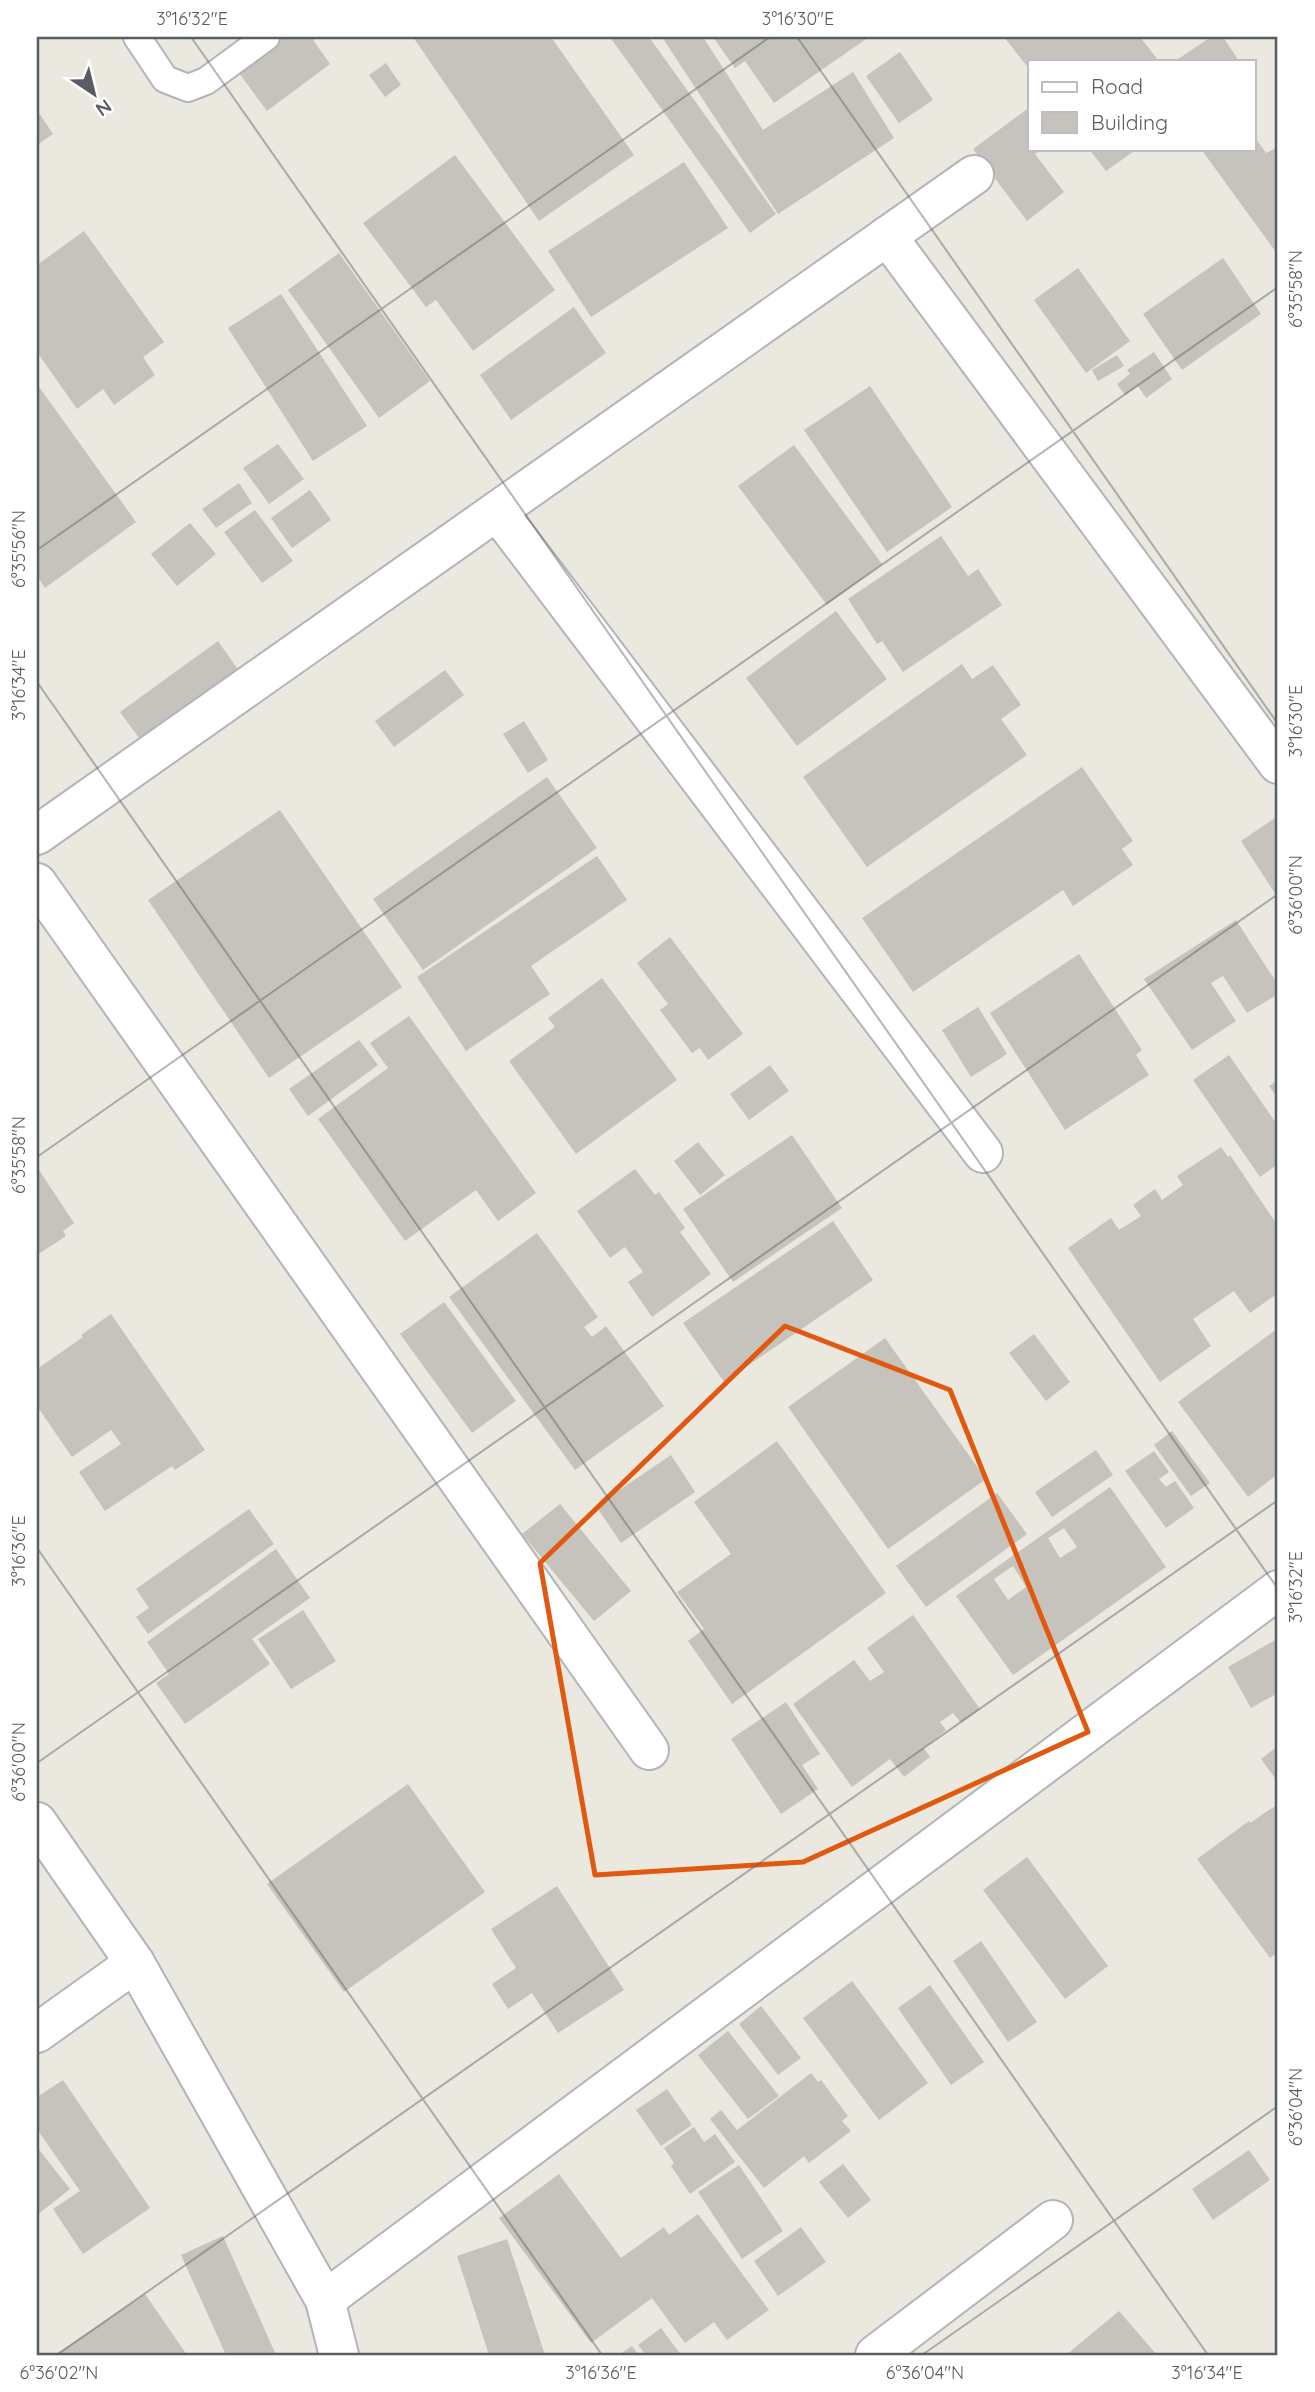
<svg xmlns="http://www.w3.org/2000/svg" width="1315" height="2392" viewBox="0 0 1315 2392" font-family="Quicksand,sans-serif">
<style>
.building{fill:#c6c3bd;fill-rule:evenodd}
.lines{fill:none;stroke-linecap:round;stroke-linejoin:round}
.lane-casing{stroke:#b1b4b8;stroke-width:30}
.street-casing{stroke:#b1b4b8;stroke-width:42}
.lane{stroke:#fff;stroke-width:26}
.street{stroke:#fff;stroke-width:38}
.marked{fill:none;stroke:#e15910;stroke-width:5;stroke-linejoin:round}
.ticks{fill:none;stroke:#595d61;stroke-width:2;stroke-opacity:0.45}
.neatline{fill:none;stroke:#595d61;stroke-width:2.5}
.ticks-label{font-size:18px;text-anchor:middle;fill:#595d61}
</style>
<rect width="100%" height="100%" fill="#ebe8e0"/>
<g class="building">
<path d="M278,37H316L313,40L330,64L267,111L236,69Z"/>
<path d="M413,37H551L634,155L539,221Z"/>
<path d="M610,37H649L776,214L750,233Z"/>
<path d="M662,37H703L763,130L853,72L894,138L778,214Z"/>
<path d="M713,37H869L774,103L745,61L735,68Z"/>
<path d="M1004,37H1140L1159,61H1030V70Z"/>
<path d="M1211,37H1223L1239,61H1175Z"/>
<path d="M900,52L933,100L899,123L866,76Z"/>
<path d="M386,63L401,85L385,97L369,75Z"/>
<path d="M1030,107V149H1042L1035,154L1064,192L1027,221L973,149Z"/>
<path d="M39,113L53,134L37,145V115Z"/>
<path d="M1254,136L1266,153L1278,147V255L1201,149H1254Z"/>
<path d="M1089,149H1137L1106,171Z"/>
<path d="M455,155L555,290L473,351L436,300L426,307L363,223Z"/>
<path d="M684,162L728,228L591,317L548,251Z"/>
<path d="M84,231L164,342L143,357L155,375L114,405L103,389L77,409L37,352V265Z"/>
<path d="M339,253L430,381L379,418L288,290Z"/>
<path d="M1223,258L1261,314L1182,370L1143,314Z"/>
<path d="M1078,268L1130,341L1086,373L1034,300Z"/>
<path d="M281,294L367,426L313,461L228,328Z"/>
<path d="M574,307L606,353L511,420L480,375Z"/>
<path d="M1154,352L1172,379L1146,398L1138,386L1125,395L1117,384L1130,374L1127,370Z"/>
<path d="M1117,355L1124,366L1098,381L1092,370Z"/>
<path d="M37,384L136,522L45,588L37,576Z"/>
<path d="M870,386L952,507L887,552L804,430Z"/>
<path d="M278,444L304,479L269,504L243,468Z"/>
<path d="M794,445L882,564L827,605L738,486Z"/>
<path d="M239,483L252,503L216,528L202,509Z"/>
<path d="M310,490L331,520L292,548L271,518Z"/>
<path d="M255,510L293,561L262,583L224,532Z"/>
<path d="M190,523L216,554L177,586L151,554Z"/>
<path d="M941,536L968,576L978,569L1002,605L903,672L882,641L877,644L848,599Z"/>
<path d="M836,611L887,679L797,746L746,678Z"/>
<path d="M218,641L239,671L142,742L120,712Z"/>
<path d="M962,664L972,679L993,665L1021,705L1001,719L1027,755L867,867L803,777Z"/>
<path d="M445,670L464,695L394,747L375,721Z"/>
<path d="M524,721L548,760L528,773L503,734Z"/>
<path d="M1082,767L1133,841L1122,849L1133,865L1073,906L1063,890L913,992L862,918Z"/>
<path d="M547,777L597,848L423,970L373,899Z"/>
<path d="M280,810L402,987L269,1078L148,900Z"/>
<path d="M1278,816V898L1241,841Z"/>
<path d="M597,856L627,900L531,966L550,994L466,1051L417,977Z"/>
<path d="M1236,920L1278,985V994L1247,1013L1223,976L1211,983L1236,1021L1192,1050L1144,979Z"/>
<path d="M670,937L743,1034L708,1060L700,1048L692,1053L660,1010L668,1004L637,963Z"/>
<path d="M1079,954L1142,1050L1136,1055L1149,1075L1065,1130L990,1013Z"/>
<path d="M602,978L677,1080L576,1154L509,1061L555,1027L548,1018Z"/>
<path d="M978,1007L1007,1054L971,1077L942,1030Z"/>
<path d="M409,1016L536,1193L498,1221L476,1190L405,1241L318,1119L388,1068L370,1043Z"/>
<path d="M359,1040L378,1065L308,1116L289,1089Z"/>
<path d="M1229,1055L1278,1126V1164L1260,1177L1193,1080Z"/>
<path d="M770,1065L789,1091L749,1120L730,1094Z"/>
<path d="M1278,1080V1099L1269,1086Z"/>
<path d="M792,1135L842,1208L733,1282L683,1209Z"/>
<path d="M698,1142L725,1175L700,1195L674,1161Z"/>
<path d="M1221,1147L1228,1157L1230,1155L1278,1226V1293L1250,1313L1234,1291L1193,1319L1211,1346L1160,1382L1068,1248L1111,1218L1119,1230L1141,1216L1133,1205L1155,1189L1162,1200L1183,1185L1177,1176Z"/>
<path d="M37,1167L74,1223L63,1231L66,1236L37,1255Z"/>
<path d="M635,1169L655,1195L659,1192L685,1228L680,1232L711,1274L652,1317L628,1282L643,1272L625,1247L610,1258L577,1211Z"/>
<path d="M833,1221L873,1280L724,1382L683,1323Z"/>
<path d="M537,1233L598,1317L584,1327L592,1337L606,1326L664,1406L575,1470L449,1297Z"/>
<path d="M444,1302L516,1401L472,1433L400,1334Z"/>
<path d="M111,1314L205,1450L175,1470L172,1466L105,1511L79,1472L121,1444L111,1430L72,1457L37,1406V1369L83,1337L81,1335Z"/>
<path d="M1278,1328V1474L1248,1497L1178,1402Z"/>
<path d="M1034,1334L1070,1382L1046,1401L1009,1353Z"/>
<path d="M885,1338L986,1479L888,1549L788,1407Z"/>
<path d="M1172,1431L1210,1483L1191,1496L1154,1445Z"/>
<path d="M777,1441L886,1593L732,1704L688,1641L704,1629L677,1592L731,1554L694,1502Z"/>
<path d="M1096,1450L1113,1475L1052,1517L1035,1492Z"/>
<path d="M1154,1451L1169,1472L1159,1479L1166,1487L1175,1481L1194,1508L1166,1528L1125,1471Z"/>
<path d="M671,1455L695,1492L621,1543L596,1506Z"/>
<path d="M1110,1487L1166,1567L1013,1675L956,1596ZM1064,1528L1077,1547L1060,1558L1048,1538ZM1013,1566L1026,1587L1008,1600L994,1579Z"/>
<path d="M997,1493L1027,1534L926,1607L896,1566Z"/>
<path d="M560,1504L631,1591L594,1621L522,1534Z"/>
<path d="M249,1509L274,1544L148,1634L136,1617L149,1608L136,1589Z"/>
<path d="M276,1549L310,1598L252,1639L270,1664L185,1724L156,1683L169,1674L147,1642Z"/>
<path d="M303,1610L336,1661L291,1689L258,1639Z"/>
<path d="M913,1615L980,1709L961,1723L953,1713L940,1722L946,1730L924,1748L930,1757L904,1777L890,1759L852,1787L793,1704L854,1660L870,1681L884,1672L867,1648Z"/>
<path d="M1277,1639L1278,1693L1251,1708L1228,1667Z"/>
<path d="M786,1702L820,1754L802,1765L818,1789L781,1814L731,1739Z"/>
<path d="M1278,1746V1782L1261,1759Z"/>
<path d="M408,1784L485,1892L344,1992L267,1884Z"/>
<path d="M1278,1804V1952L1270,1958L1197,1859L1249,1821L1250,1823Z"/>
<path d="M1027,1857L1108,1966L1065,1999L983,1890Z"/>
<path d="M557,1886L624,1990L558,2033L532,1993L508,2009L492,1984L516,1968L491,1929Z"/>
<path d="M981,1941L1037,2022L1008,2042L953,1961Z"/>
<path d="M852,1981L928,2083L879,2120L803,2018Z"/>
<path d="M930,1985L984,2062L951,2085L898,2008Z"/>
<path d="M761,2006L801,2058L778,2075L739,2024Z"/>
<path d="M728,2031L779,2096L748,2119L698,2055Z"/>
<path d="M811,2073L818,2082L821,2080L848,2116L842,2121L851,2131L809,2163L804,2156L764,2188L710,2119L721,2110L737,2130Z"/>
<path d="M63,2080L150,2208L83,2254L53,2209L80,2191L37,2129V2097Z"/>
<path d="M667,2089L692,2125L661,2146L636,2110Z"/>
<path d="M694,2127L704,2142L715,2134L735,2162L690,2194L671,2166L674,2163L664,2148Z"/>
<path d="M37,2147L70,2189L37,2215Z"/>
<path d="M1249,2150L1270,2180L1213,2220L1192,2189Z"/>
<path d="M843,2164L871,2200L848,2218L819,2182Z"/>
<path d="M739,2165L783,2231L742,2259L698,2192Z"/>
<path d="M559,2174L621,2258L664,2227L669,2235L698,2214L769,2310L727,2340L714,2322L685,2343L652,2298L591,2343L499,2218Z"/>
<path d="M801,2227L826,2262L778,2296L754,2261Z"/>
<path d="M223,2236L276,2355H226L181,2255Z"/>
<path d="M507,2239L545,2355H489L457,2256Z"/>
<path d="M145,2294L187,2355H54Z"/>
<path d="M1119,2311L1157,2355H1066Z"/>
<path d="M661,2328L681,2355H646L638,2345Z"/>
<path d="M632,2346L639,2355H619Z"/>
</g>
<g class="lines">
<defs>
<path id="lane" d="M137,37L165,79L188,88L206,81L266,37"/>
<g id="street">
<path d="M887,236L1278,764"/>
<path d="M497,511L983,1153"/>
<path d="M37,835L974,175"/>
<path d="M37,883L649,1750"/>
<path d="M37,1822L135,1963L325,2300L339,2355"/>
<path d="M37,2033L135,1963"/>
<path d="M325,2300L1278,1590"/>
<path d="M875,2355L1053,2220"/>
</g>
</defs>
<use href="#lane" class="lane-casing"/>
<use href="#street" class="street-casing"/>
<use href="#lane" class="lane"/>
<use href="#street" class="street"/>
</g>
<path class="marked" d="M785,1326L950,1390L1088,1732L803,1862L595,1875L540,1563Z"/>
<path class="ticks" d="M191,37L1278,1589M797,37L1278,724M37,550L770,37M37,682L1208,2355M37,1157L1278,287M37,1548L602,2355M37,1763L1278,894M57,2355L1278,1500M922,2355L1278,2106"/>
<rect width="1315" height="2392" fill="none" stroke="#ffffff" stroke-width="77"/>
<rect x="1028" y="60" width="228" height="91" fill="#ffffff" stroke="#bdbec0" stroke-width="2"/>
<rect x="1042" y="82" width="35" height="10" fill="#ffffff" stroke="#bdbec0" stroke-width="2"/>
<text x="1091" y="94" font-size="21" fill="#595d61">Road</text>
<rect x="1042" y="112" width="35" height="21" fill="#c6c3bd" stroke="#bdbec0" stroke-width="2"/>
<text x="1091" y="130" font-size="21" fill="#595d61">Building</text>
<g transform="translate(94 94) rotate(145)" stroke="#ffffff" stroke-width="5" paint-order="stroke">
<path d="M0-5L12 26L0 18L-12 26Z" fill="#595d61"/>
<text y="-10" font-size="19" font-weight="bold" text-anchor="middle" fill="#595d61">N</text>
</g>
<rect x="38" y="38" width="1238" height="2316" class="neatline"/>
<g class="ticks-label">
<text x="192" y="25">3°16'32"E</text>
<text x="798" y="25">3°16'30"E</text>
<text transform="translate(1296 289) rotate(-90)" y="6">6°35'58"N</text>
<text transform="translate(19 549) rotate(-90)" y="6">6°35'56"N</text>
<text transform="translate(19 685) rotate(-90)" y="6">3°16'34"E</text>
<text transform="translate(1296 721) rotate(-90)" y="6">3°16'30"E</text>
<text transform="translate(1296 895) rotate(-90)" y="6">6°36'00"N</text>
<text transform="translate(19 1155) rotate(-90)" y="6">6°35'58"N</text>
<text transform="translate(19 1551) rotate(-90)" y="6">3°16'36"E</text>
<text transform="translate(1296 1587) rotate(-90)" y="6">3°16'32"E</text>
<text transform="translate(19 1762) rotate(-90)" y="6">6°36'00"N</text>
<text transform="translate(1296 2107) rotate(-90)" y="6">6°36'04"N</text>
<text x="59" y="2379">6°36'02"N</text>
<text x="601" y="2379">3°16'36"E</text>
<text x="925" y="2379">6°36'04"N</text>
<text x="1207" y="2379">3°16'34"E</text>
</g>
</svg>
